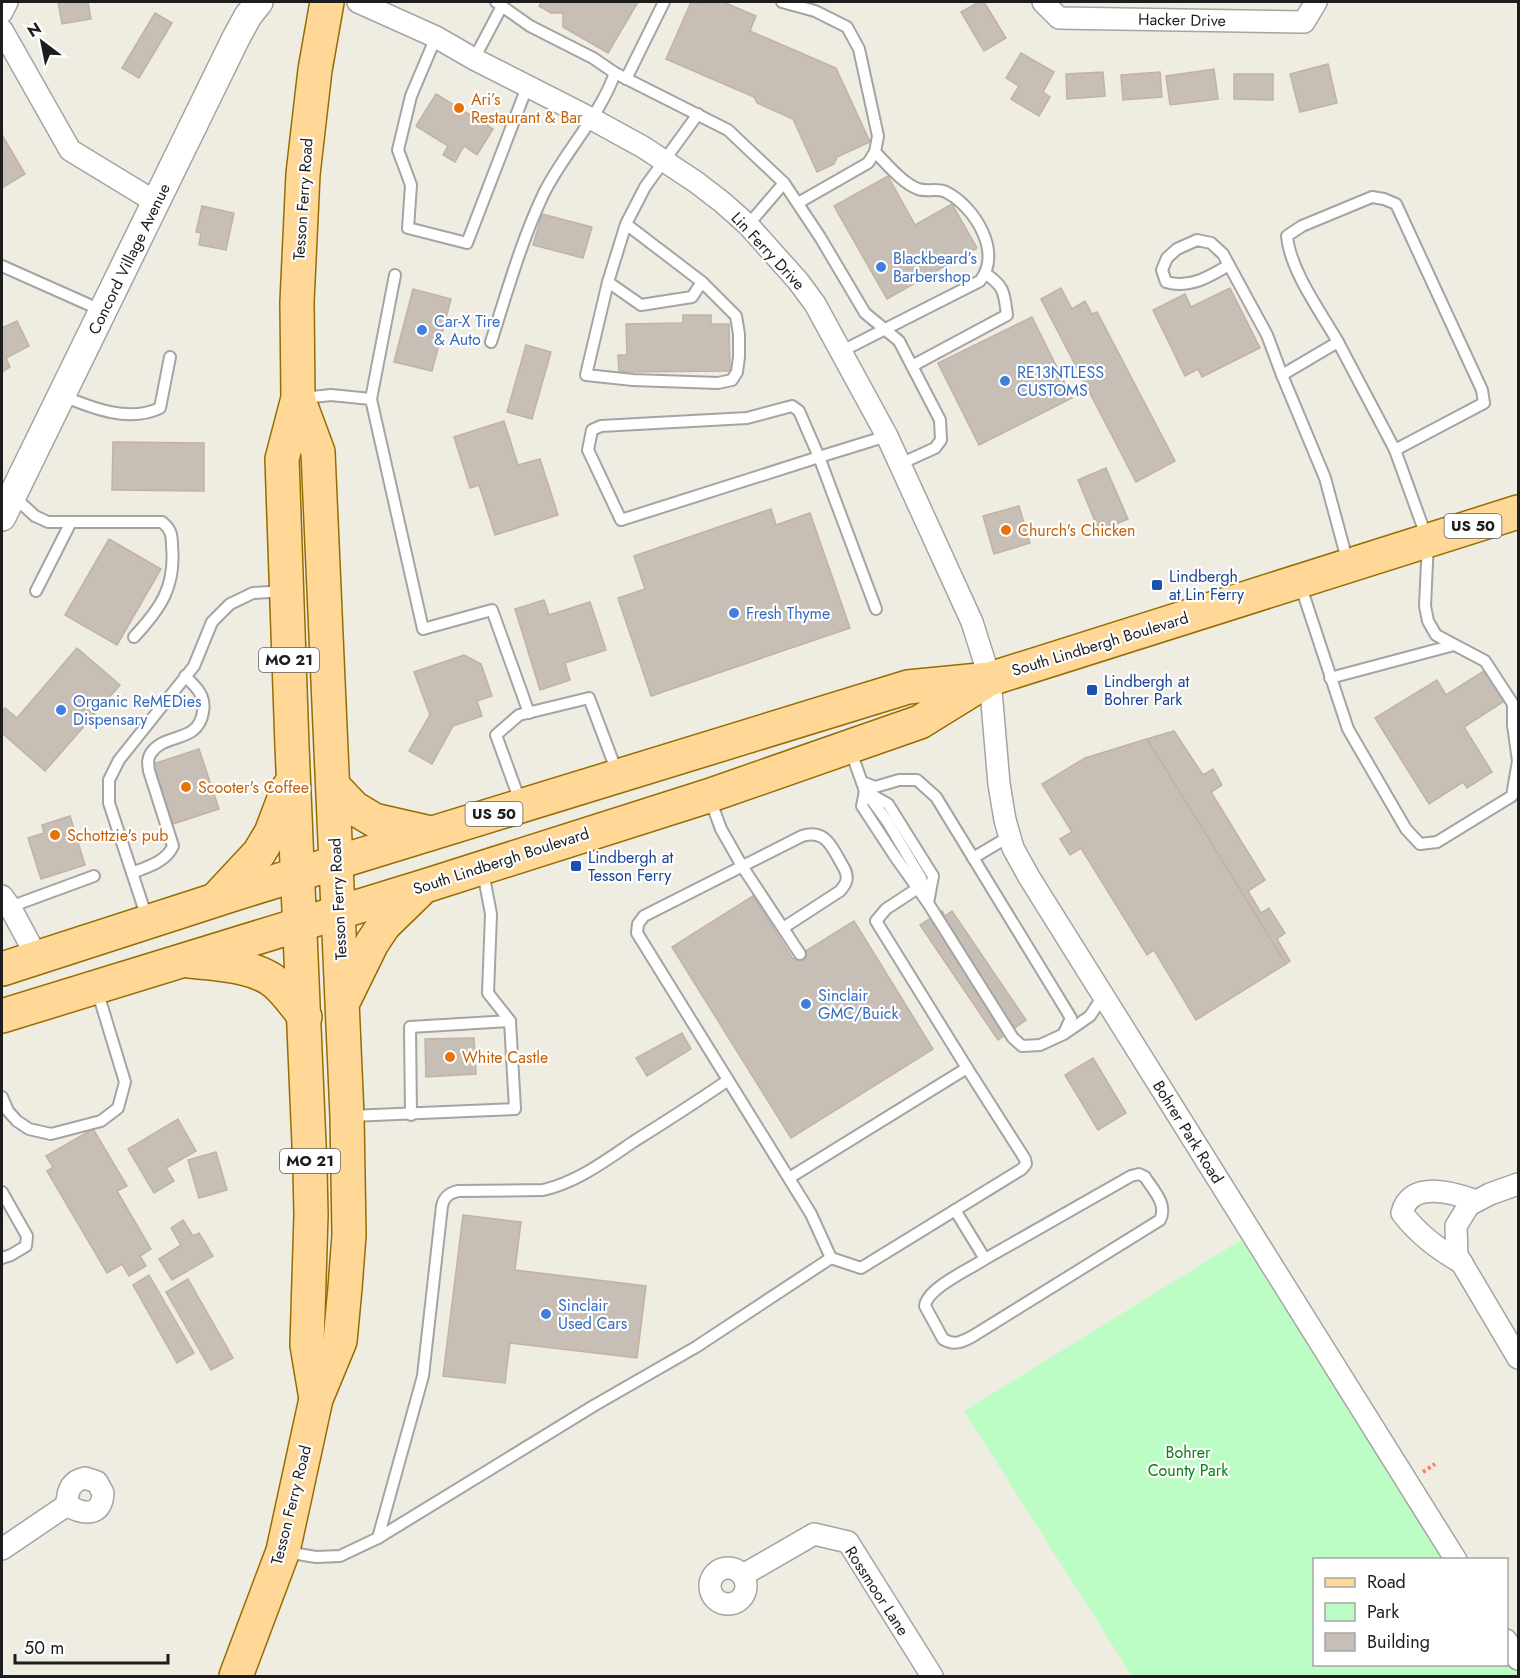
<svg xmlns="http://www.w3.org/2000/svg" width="1520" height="1678" viewBox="0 0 1520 1678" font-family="Jost,sans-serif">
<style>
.park{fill:#bbfdc4}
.building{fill:#c7beb5;stroke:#c2b2a4;stroke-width:1.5}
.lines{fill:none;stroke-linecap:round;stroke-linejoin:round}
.service-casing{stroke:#a4a4a4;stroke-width:14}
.minor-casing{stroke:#a4a4a4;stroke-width:24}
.tertiary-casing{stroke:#a4a4a4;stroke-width:30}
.primary-casing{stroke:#966d00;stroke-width:36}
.path{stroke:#ff7c63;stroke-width:4;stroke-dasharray:3 3;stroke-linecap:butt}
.service{stroke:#fff;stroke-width:10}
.minor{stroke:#fff;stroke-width:21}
.tertiary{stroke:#fff;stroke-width:27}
.primary{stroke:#ffd897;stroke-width:33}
.food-dot{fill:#e8710a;stroke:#fff;stroke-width:2}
.shop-dot{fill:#3f7fe0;stroke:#fff;stroke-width:2}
.transit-dot{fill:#1a4fb4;stroke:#fff;stroke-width:2}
.labels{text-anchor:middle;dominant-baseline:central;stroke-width:4.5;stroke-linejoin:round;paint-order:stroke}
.shield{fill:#fff;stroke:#616161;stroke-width:1.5}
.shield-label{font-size:15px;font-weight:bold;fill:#1d1d1d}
.street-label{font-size:16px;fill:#1d1d1d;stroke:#fff}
.food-label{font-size:16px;fill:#c56008;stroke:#fff;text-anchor:start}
.shop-label{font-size:16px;fill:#366cbe;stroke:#fff;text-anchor:start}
.transit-label{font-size:16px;fill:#164399;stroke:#fff;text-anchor:start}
.park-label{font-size:16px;fill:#048215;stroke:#fff}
</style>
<rect width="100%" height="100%" fill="#efece2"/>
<path class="park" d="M1241,1240L1446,1559L1314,1560V1664H1506L1507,1654L1518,1672V1676H1132L964,1411Z"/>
<g class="building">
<path d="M58,2H88L91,19L62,24Z"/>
<path d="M542,2H638L608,53L563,27V13H551L539,6Z"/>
<path d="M691,2L701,4L703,2H723L756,16L750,31L836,68L870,142L837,157L834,164L817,172L793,119L757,103L754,97L666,59Z"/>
<path d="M979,2H984L1006,38L984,51L961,12Z"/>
<path d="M155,13L172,23L139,78L122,68Z"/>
<path d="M1021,53L1054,72L1043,92L1050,97L1039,116L1011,99L1019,86L1006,78Z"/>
<path d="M1328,64L1337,103L1300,112L1290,74Z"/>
<path d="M1214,69L1218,99L1170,105L1166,76Z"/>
<path d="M1103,72L1105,96L1067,99L1066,74Z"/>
<path d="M1160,72L1162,97L1123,100L1121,75Z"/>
<path d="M1234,74H1273V100L1234,99Z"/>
<path d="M436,94L493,129L477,155L464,146L455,162L443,155L448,146L416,126Z"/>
<path d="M2,135L25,174L2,188Z"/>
<path d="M888,176L915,225L952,204L977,248L887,299L834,206Z"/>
<path d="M202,206L234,213L226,250L199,245L201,233L196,232Z"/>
<path d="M542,214L592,227L583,258L533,245Z"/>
<path d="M1061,288L1072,309L1085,301L1092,314L1097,312L1175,461L1136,482L1041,299Z"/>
<path d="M1230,288L1260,348L1202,377L1198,369L1185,376L1153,310L1185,294L1191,307Z"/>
<path d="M413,289L451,299L432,371L394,362Z"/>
<path d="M683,315H711V324H729L730,371L619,372L618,355H627L626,324L683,323Z"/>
<path d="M1032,317L1072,398L979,445L938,363Z"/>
<path d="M17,321L29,346L6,358L10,367L2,372V328Z"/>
<path d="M526,345L551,352L532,419L507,412Z"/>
<path d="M504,421L518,465L540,459L558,515L495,535L479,485L470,488L454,437Z"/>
<path d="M113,442L204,443V491L112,490Z"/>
<path d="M1106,468L1128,519L1099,531L1078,480Z"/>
<path d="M1019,506L1030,543L994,554L983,516Z"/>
<path d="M771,509L776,525L810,513L850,628L651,696L618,598L645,589L634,556Z"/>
<path d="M109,539L161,569L117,645L65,615Z"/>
<path d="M544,600L549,615L590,602L606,650L565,663L570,680L540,690L515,609Z"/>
<path d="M77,648L120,685L45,771L2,733V712L5,708L17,718Z"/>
<path d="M464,655L481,664L492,696L477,701L482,716L453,726L432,764L409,751L430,715L414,672Z"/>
<path d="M1487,669L1506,700L1464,727L1492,772L1467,788L1463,782L1429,804L1375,718L1437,680L1446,695Z"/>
<path d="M1174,731L1203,775L1213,769L1222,785L1211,792L1265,880L1248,891L1261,913L1269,908L1285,933L1277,939L1290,961L1286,964L1147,739Z"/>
<path d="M1147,739L1286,964L1196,1020L1154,950L1147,955L1081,848L1070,855L1060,839L1072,832L1042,784L1085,758Z"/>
<path d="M199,749L219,809L173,824L153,764Z"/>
<path d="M70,816L85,865L41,879L28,838L44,833L42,825Z"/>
<path d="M753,896L793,959L854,921L933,1049L791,1138L672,947Z"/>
<path d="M942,911L945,916L952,911L1026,1020L998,1040L920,925Z"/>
<path d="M682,1033L691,1049L647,1076L636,1058Z"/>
<path d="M474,1038L476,1074L426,1077L425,1039Z"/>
<path d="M1093,1058L1126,1113L1098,1130L1065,1075Z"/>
<path d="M178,1119L196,1151L166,1168L174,1181L154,1193L128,1149Z"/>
<path d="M93,1129L127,1186L117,1191L151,1249L140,1256L146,1266L129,1276L122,1264L107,1273L47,1171L53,1167L46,1156Z"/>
<path d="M216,1152L227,1190L199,1198L188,1160Z"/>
<path d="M463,1215L521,1222L515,1270L646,1286L637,1358L510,1343L505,1383L443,1376Z"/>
<path d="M183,1220L193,1236L199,1233L213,1256L172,1280L159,1259L181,1245L171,1228Z"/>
<path d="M149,1275L194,1353L177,1363L133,1285Z"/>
<path d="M188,1279L233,1358L211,1370L166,1292Z"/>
</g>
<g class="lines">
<defs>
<g id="service">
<path d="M782,2L815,11L847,27L859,49L878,136L875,152L868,163L798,203"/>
<path d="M436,37L411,96L398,150L411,185L408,228L467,243L527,87"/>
<path d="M474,59L502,6"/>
<path d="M615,73L728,130L784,183L820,237L865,313L899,341L940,420L941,440L935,448L900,464"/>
<path d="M626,79L664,2"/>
<path d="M626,224L702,282L692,297L641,305L608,282L626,224L645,187L698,114"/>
<path d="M748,225L784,183"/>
<path d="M1229,265C1209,277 1189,289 1166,282L1162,270L1167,258L1177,249L1197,240L1211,243L1223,254L1267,335L1282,375L1325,478L1348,563"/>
<path d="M2,266L103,311"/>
<path d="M608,282L586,375L633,380L718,383L732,380L737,372L739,357V334L736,316L702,282"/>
<path d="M491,342C507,292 521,242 543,195C564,152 599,118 615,73L593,58L530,26L496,2"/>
<path d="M1338,342L1395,450"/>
<path d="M842,351L980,281C1003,252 974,206 946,192C937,188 927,192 918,189C902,183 887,164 875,152"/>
<path d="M912,366L1007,315C1004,293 1005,287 986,274"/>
<path d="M1282,375L1338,342C1320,311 1290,270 1287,236L1302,226L1372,197L1384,199L1396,204L1482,390L1484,403L1395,450L1428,541L1425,606L1428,621L1436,635L1485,661L1513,704V725L1518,761L1512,796L1437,842L1420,844L1406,829L1348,729L1300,584"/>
<path d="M63,396C92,408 129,423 160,408L170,357"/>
<path d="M303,398L331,395L371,399L423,629L492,610L529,713"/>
<path d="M371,399L395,275"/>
<path d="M13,496L35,516L48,522H162C171,529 172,535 172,546C176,587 160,609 134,637"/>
<path d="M36,591L71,522"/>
<path d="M876,609L819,457L799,411L792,406L747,418L601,426L592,430L588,450L621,520L819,457L887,436"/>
<path d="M1330,678L1454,645"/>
<path d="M850,749L865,791L887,821L921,878L926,896"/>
<path d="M862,782L875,787L899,780H917L936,797L1071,1018L1064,1033"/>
<path d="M710,799L721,829L742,866L800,954"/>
<path d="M520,801L496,735L519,715L589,698L617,772"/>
<path d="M973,858L1010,836"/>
<path d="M132,873C147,867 166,862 173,846L149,771C148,764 147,759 151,753C165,732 198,744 203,712C206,695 196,687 185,676"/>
<path d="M918,888L886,909L876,921L967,1068"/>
<path d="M928,903L933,876L888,804L865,791L862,806L894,855L928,903L1013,1038L1022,1046L1040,1045L1064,1034L1090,1016L1103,996"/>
<path d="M7,908L94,876"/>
<path d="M147,918L109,803V780L119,760L194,666L212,622L230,604L253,593L284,591"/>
<path d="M2,1097L8,1111L17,1121L29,1129L51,1134L101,1121L118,1108L125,1082L97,990"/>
<path d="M411,1115L410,1027L510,1021"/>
<path d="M350,1116L515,1109L510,1021L488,993L491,914L483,872"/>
<path d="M789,1178L967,1068L1025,1159L1026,1164L1022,1169L861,1268L831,1258"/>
<path d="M2,1192L27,1236L26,1246L11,1255L2,1258"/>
<path d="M955,1210L985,1259C970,1269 927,1288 925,1306L943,1339C954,1346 962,1342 973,1336L1160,1220C1168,1204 1153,1190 1145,1177L1139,1174L1131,1176L985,1259"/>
<path d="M378,1538L423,1376L442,1206C444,1197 449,1193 458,1191L543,1190C577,1182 605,1161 633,1142C665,1122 696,1102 727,1081"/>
<path d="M286,1552L316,1557L340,1556L378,1538L595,1405L696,1347L831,1258L811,1214L637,933L638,924L644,916L802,836C827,828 833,850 844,868C849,877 847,883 840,891L783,928"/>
</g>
<g id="minor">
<path d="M358,2L436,37L474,59L592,119L643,147L696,182L722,202L748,225L798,281L815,304L887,436L972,622L990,679L999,784L1005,820L1013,848L1029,877L1456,1560"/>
<path d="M1043,2L1059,18L1304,22L1316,2"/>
<path d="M2,12L7,2"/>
<path d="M2,30L70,150L157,203"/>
<path d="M2,896L10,907L37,957"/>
<path d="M1518,1184L1490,1194L1469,1205L1456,1226L1457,1255L1518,1358"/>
<path d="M1462,1263C1438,1249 1419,1235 1402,1213C1410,1180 1452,1192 1476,1201"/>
<path d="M85,1478L97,1482L103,1493C102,1517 83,1515 67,1505C67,1492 70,1481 85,1478Z"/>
<path d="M2,1549L67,1505"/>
<circle cx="728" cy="1586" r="18"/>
<path d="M743,1575L814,1534L848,1542L932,1676"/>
<path d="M1506,1640L1518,1659"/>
</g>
<path id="tertiary" d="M2,517L236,38L248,16L259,2"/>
<g id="primary">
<path d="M333,786L354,808L374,820L431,833"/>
<path d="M218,897L259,853L271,833L288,788"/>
<path d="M190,961C216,964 246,965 269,978C284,987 294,1004 305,1017"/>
<path d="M2,969L234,894L908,687L990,679L1518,512"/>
<path d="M345,998L372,943L384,925L419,891"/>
<path d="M2,1016L425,886L708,796L920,722L983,683"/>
<path d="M316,1399L307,1345L311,1215L310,1168L292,746L282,459L298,398L297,302L303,174L315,70L327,2"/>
<path d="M236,1676L283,1551L316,1399L340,1341L345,1288L349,1235L347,1116L318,452L298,398"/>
</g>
</defs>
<use href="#service" class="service-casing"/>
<use href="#minor" class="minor-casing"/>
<use href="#tertiary" class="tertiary-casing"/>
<use href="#primary" class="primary-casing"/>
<path class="path" d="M1423,1472L1435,1464"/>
<use href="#service" class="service"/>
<use href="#minor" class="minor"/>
<use href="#tertiary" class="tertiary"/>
<use href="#primary" class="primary"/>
</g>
<g class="food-dot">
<circle cx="459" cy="108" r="6"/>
<circle cx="1006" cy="530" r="6"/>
<circle cx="186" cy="787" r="6"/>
<circle cx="55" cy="835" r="6"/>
<circle cx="450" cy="1057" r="6"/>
</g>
<g class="shop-dot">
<circle cx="881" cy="267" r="6"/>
<circle cx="422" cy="330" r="6"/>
<circle cx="1005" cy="381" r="6"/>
<circle cx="734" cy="613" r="6"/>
<circle cx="61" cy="710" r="6"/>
<circle cx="806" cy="1004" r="6"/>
<circle cx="546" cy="1314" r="6"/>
</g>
<g class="transit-dot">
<rect x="1151" y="579" width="12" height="12" rx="3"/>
<rect x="1086" y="684" width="12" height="12" rx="3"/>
<rect x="570" y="860" width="12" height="12" rx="3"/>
</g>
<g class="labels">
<g class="shield">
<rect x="1444.5" y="514" width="57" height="24" rx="4.5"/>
<rect x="259" y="648" width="60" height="24" rx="4.5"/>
<rect x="465.5" y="802" width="57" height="24" rx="4.5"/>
<rect x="280" y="1149" width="60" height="24" rx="4.5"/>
</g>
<g class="shield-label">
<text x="1473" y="526">US 50</text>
<text x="289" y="660">MO 21</text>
<text x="494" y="814">US 50</text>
<text x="310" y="1161">MO 21</text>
</g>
<g class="street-label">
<text transform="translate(1182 20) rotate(1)">Hacker Drive</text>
<text transform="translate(303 199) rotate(-86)">Tesson Ferry Road</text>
<text transform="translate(768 251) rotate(47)">Lin Ferry Drive</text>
<text transform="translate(129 259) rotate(-64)">Concord Village Avenue</text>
<text transform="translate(1100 644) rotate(-17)">South Lindbergh Boulevard</text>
<text transform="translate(501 861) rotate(-18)">South Lindbergh Boulevard</text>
<text transform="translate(338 899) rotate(-93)">Tesson Ferry Road</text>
<text transform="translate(1188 1132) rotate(58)">Bohrer Park Road</text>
<text transform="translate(291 1505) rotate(-76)">Tesson Ferry Road</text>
<text transform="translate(877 1591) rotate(57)">Rossmoor Lane</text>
</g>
<g class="food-label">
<text x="471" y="99">Ari’s<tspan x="471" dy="18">Restaurant &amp; Bar</tspan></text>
<text x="1018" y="530">Church's Chicken</text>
<text x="198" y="787">Scooter's Coffee</text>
<text x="67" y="835">Schottzie's pub</text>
<text x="462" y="1057">White Castle</text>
</g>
<g class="shop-label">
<text x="893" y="258">Blackbeard’s<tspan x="893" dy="18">Barbershop</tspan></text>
<text x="434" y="321">Car-X Tire<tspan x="434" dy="18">&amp; Auto</tspan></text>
<text x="1017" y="372">RE13NTLESS<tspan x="1017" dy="18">CUSTOMS</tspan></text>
<text x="746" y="613">Fresh Thyme</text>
<text x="73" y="701">Organic ReMEDies<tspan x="73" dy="18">Dispensary</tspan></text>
<text x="818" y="995">Sinclair<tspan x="818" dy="18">GMC/Buick</tspan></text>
<text x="558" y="1305">Sinclair<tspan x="558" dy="18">Used Cars</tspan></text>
</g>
<g class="transit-label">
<text x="1169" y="576">Lindbergh<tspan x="1169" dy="18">at Lin Ferry</tspan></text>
<text x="1104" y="681">Lindbergh at<tspan x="1104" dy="18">Bohrer Park</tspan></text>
<text x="588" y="857">Lindbergh at<tspan x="588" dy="18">Tesson Ferry</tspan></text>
</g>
<g class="park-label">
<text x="1188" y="1452">Bohrer<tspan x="1188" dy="18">County Park</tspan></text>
</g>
</g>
<rect width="1520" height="1678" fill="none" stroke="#1d1d1d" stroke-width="6"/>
<rect x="1313" y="1558" width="195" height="108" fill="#ffffff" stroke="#a5a5a5" stroke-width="1.5"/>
<rect x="1325" y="1578" width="30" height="9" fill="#ffd897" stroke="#a5a5a5" stroke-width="1.5"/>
<text x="1367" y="1588" font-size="18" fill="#1d1d1d">Road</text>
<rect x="1325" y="1603" width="30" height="18" fill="#bbfdc4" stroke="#a5a5a5" stroke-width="1.5"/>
<text x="1367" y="1618" font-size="18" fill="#1d1d1d">Park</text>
<rect x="1325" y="1633" width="30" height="18" fill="#c7beb5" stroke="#a5a5a5" stroke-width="1.5"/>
<text x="1367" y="1648" font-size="18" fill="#1d1d1d">Building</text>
<g transform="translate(42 42) rotate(328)" stroke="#ffffff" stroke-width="4.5" paint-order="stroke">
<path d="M0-4.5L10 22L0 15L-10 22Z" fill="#1d1d1d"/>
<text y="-9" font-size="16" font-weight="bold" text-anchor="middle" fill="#1d1d1d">N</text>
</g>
<path d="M15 1654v9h153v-9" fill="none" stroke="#1d1d1d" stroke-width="3"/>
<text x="24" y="1654" font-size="18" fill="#1d1d1d" stroke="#ffffff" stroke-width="4.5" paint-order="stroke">50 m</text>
</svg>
